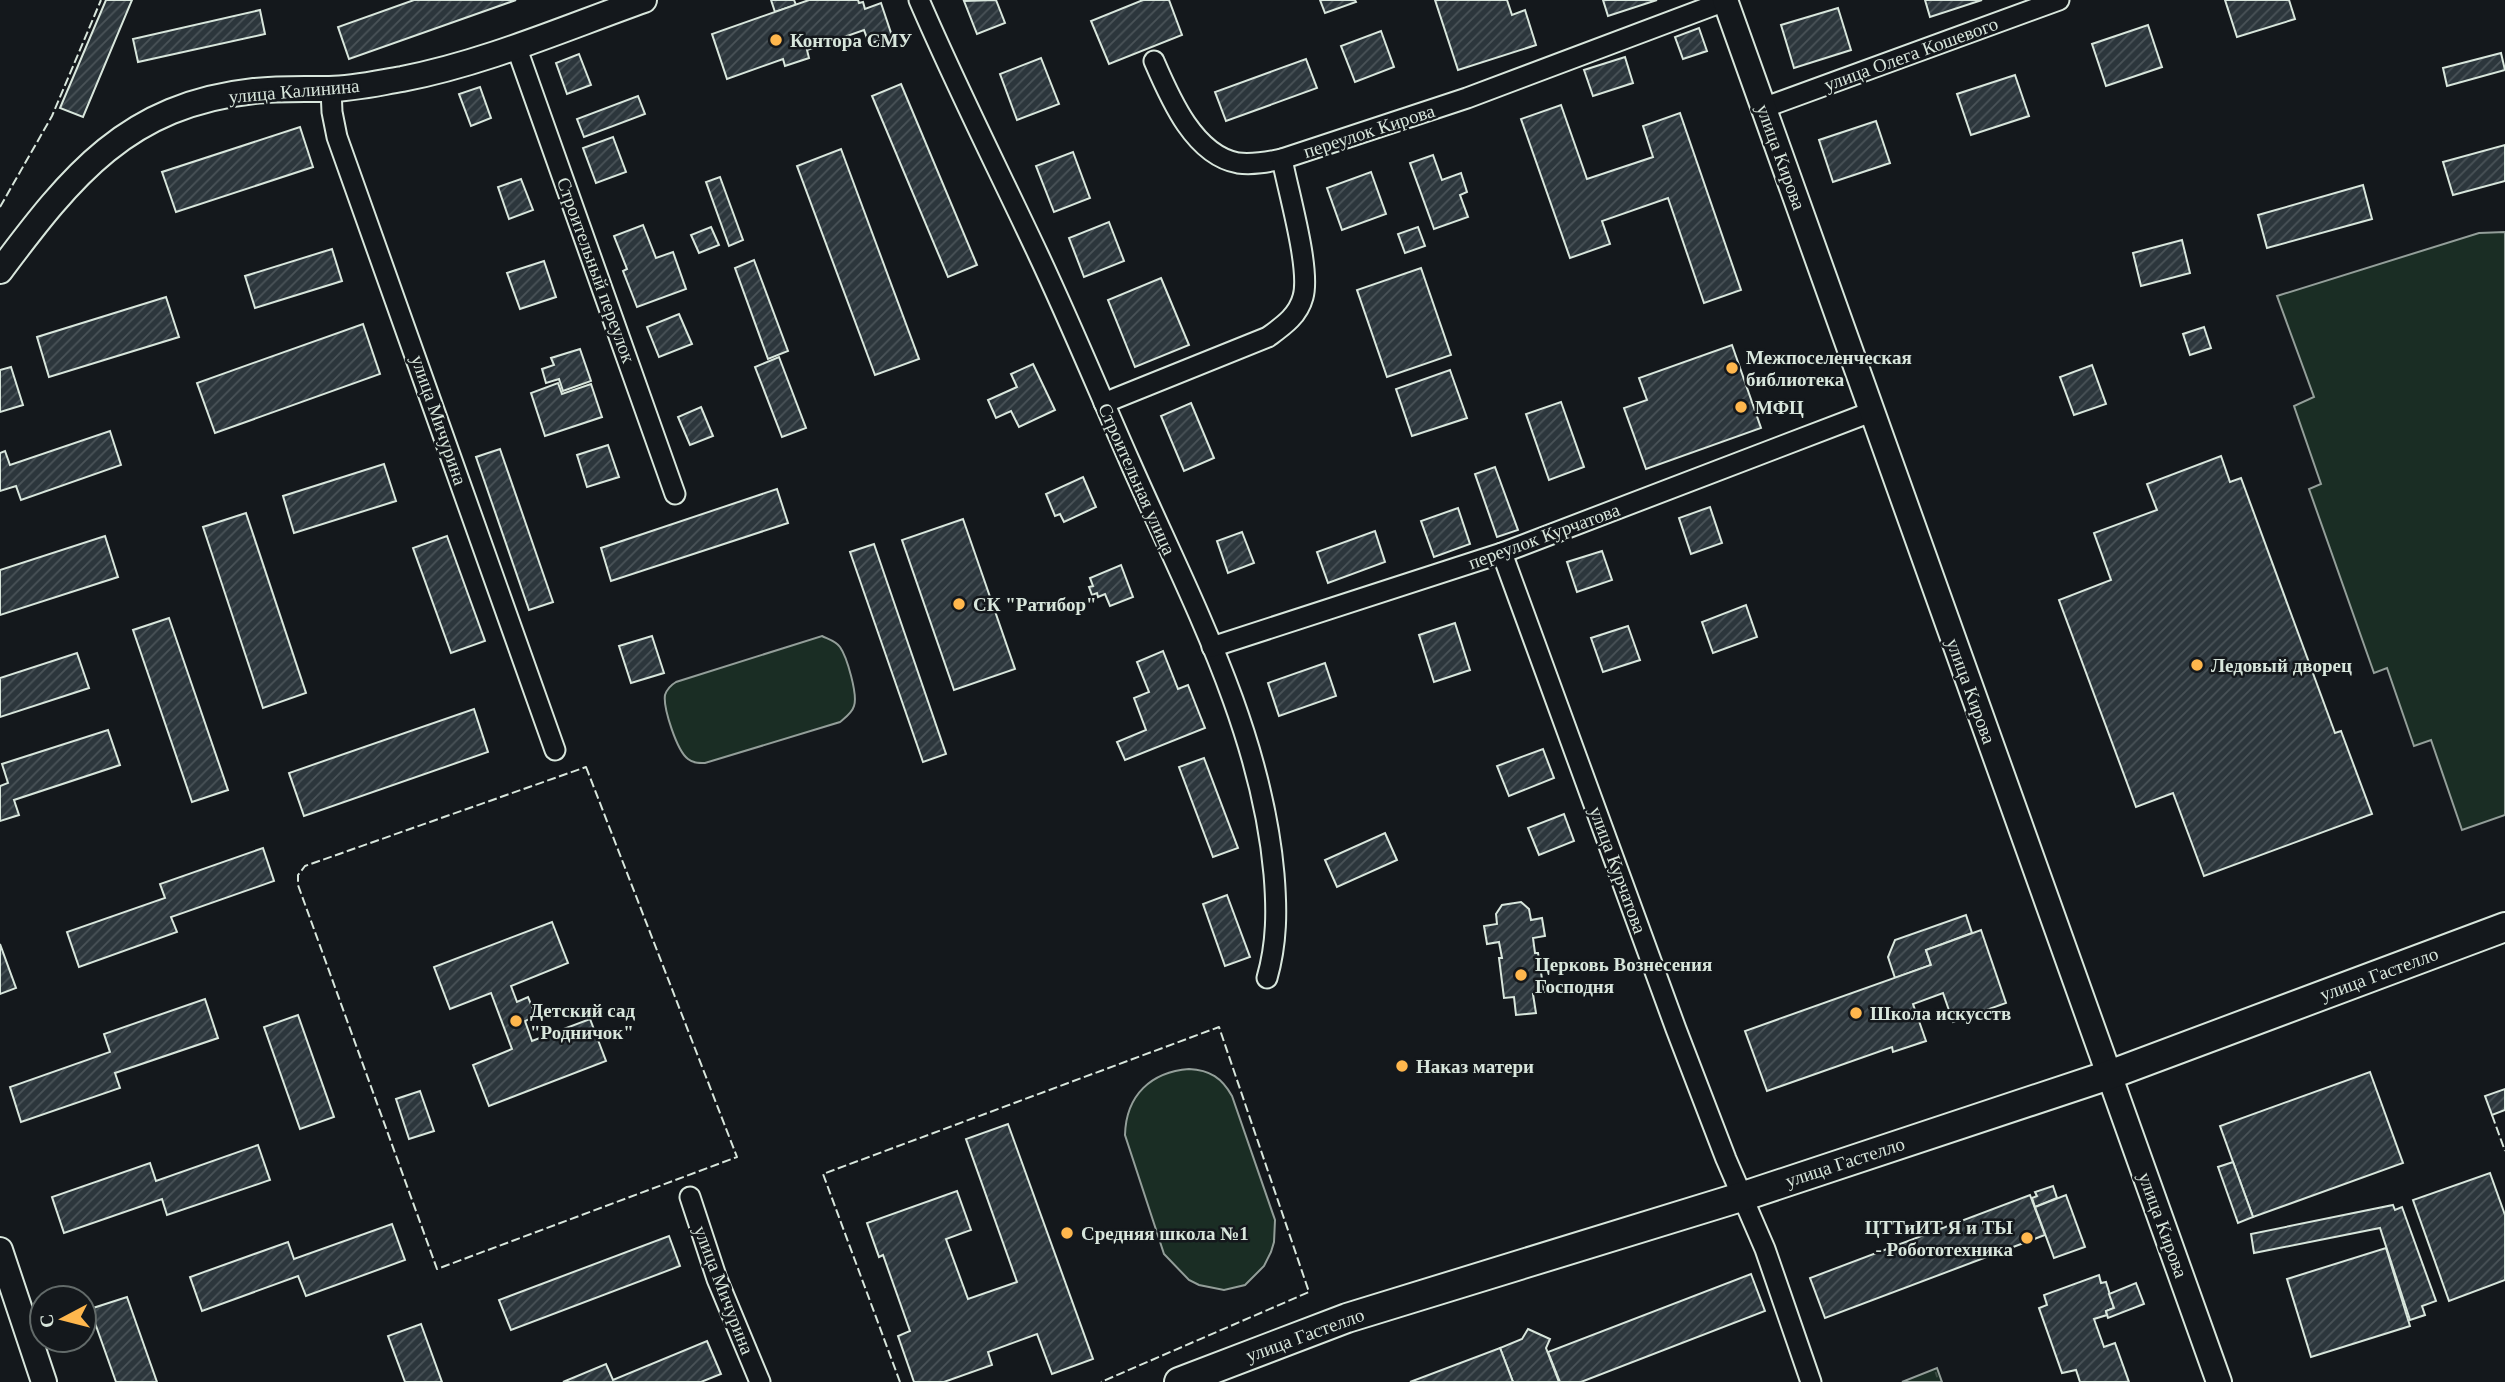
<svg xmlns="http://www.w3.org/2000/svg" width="2505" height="1382" viewBox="0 0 2505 1382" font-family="Georgia,serif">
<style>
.grass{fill:url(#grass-tufts);stroke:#939e99;stroke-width:2}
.garden{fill:#1a2d24;stroke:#939e99;stroke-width:2}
.building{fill:url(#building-hatch);stroke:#d8e6dc;stroke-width:2}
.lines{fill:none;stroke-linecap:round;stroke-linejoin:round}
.minor-casing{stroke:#d8e6dc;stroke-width:23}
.tertiary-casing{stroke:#d8e6dc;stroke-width:28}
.secondary-casing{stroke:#d8e6dc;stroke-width:32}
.minor{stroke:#14181c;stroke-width:19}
.tertiary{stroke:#14181c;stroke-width:24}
.secondary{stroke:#14181c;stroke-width:28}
.fence{stroke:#d8e6dc;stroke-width:2;stroke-dasharray:9 3.5;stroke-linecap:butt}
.poi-dot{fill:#ffb74d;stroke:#14181c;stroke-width:2.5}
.labels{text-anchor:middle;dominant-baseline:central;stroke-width:5;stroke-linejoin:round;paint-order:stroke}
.poi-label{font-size:19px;font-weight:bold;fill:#d8e6dc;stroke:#14181c;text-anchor:start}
.street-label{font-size:19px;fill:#d8e6dc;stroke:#14181c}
</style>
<defs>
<pattern id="grass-tufts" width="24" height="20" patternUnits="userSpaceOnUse" patternTransform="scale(1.75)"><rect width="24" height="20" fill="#1a2d24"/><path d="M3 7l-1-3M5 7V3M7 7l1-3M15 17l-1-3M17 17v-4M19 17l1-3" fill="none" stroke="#3b4b43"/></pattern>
<pattern id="building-hatch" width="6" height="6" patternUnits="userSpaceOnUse" patternTransform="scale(1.75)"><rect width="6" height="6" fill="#2c363c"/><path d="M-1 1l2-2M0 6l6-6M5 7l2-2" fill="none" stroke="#4a5358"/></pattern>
</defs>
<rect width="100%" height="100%" fill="#14181c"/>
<path class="grass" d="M1937,1368L1942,1382H1902Z"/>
<g class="garden">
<path d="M2505,232V815L2462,830L2431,740L2414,746L2387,668L2374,673L2309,489L2321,484L2294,406L2314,397L2277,296L2479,233Z"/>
<path d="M822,636C828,639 836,641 840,647C847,657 858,695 854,706C852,713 846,717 840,722L705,763C698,763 693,763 688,759C677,751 663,708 665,695C667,689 671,685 676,682Z"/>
<path d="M1189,1069C1210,1070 1222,1078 1232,1096L1275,1220L1274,1242L1271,1252L1264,1266L1245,1285L1224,1290L1199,1285L1189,1280L1164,1254L1125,1135C1126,1095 1151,1072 1189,1069Z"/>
</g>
<g class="building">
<path d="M106,0H132L83,117L60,108Z"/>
<path d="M414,0H516L349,59L338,27Z"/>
<path d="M771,0H794L796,5L775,12Z"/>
<path d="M809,0H858L859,3L863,2L865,9L881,3L892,36L869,44L864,30L807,50L809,58L785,66L783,59L727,79L712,34Z"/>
<path d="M996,0L1005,23L977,34L964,1Z"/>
<path d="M1143,0H1169L1182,35L1109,64L1091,21Z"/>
<path d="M1320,0H1355L1356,2L1325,13Z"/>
<path d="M1435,0H1507L1512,15L1525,10L1536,45L1458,70Z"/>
<path d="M1603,0H1657L1608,16Z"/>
<path d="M1925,0H1982L1930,17Z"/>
<path d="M2225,0H2289L2295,19L2237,37Z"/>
<path d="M1838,8L1851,50L1794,68L1781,25Z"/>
<path d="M260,10L265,34L138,62L133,39Z"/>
<path d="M2148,25L2162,67L2106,86L2092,44Z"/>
<path d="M1699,28L1707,51L1683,59L1675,37Z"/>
<path d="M1381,31L1394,67L1355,82L1341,46Z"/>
<path d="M2501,53L2505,70L2447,86L2443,68Z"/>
<path d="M579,54L591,85L567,94L556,63Z"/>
<path d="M1625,57L1633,83L1593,96L1584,70Z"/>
<path d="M1041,58L1059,104L1017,120L1000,74Z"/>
<path d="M1306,59L1317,88L1226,121L1215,92Z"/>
<path d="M2015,75L2029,116L1971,135L1957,94Z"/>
<path d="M901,84L977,265L948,277L872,96Z"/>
<path d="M480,87L491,118L471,126L459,94Z"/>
<path d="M638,96L645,114L584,137L577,119Z"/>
<path d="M1561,105L1587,179L1653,157L1643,126L1680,113L1741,290L1704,303L1668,198L1602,221L1610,244L1570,258L1521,119Z"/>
<path d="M1876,121L1890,163L1833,182L1819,140Z"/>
<path d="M300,127L313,167L176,212L162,172Z"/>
<path d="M613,137L626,172L596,183L583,148Z"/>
<path d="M2505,145V181L2453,195L2443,162Z"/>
<path d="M841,149L919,359L875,375L797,166Z"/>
<path d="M1073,152L1090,198L1054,212L1036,166Z"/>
<path d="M1433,155L1442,180L1461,173L1467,192L1460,195L1468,217L1434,229L1410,163Z"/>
<path d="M1371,172L1386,214L1342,230L1327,188Z"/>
<path d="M720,177L743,240L729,246L706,182Z"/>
<path d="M521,179L533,210L509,219L498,187Z"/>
<path d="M2363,185L2372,219L2267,248L2258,215Z"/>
<path d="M1109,222L1124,261L1084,277L1069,238Z"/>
<path d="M643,225L656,258L673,252L686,289L637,307L623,271L627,269L614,236Z"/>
<path d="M711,227L719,245L699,253L691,235Z"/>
<path d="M1418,227L1425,246L1405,253L1398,234Z"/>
<path d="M2182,240L2190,273L2141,286L2133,253Z"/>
<path d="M332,249L342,281L255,308L245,276Z"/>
<path d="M754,260L788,351L768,359L735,268Z"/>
<path d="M544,261L556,297L520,309L507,273Z"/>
<path d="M1421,268L1451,355L1387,377L1357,290Z"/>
<path d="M1161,278L1189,345L1135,367L1108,300Z"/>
<path d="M166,297L179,337L49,377L37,337Z"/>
<path d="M679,314L692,344L659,357L647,327Z"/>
<path d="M363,324L380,374L215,433L197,383Z"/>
<path d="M2204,327L2211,348L2190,355L2183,334Z"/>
<path d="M1732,345L1761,428L1646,469L1624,408L1647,400L1639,378Z"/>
<path d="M580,349L591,381L563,391L559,379L546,383L542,369L554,365L551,358Z"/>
<path d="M779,357L806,428L782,437L755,367Z"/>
<path d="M1033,364L1055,410L1019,427L1011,411L996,418L988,400L1017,387L1011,374Z"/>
<path d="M2092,365L2106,404L2074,415L2060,377Z"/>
<path d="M11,367L23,405L0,412V370Z"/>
<path d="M1450,370L1467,418L1412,436L1396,389Z"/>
<path d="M558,383L562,394L591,384L602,417L545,436L531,393Z"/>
<path d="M1561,402L1584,467L1549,480L1526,414Z"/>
<path d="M1191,403L1214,458L1184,471L1161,416Z"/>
<path d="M701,407L713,436L690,445L678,417Z"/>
<path d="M110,431L121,465L21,500L16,486L0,491V453L5,451L10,465Z"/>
<path d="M608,445L619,477L587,487L577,455Z"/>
<path d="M500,449L553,602L529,610L476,457Z"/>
<path d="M2221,456L2230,482L2241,478L2335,733L2341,731L2372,814L2204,876L2173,793L2136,807L2059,600L2111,580L2094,533L2157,510L2147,484Z"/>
<path d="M384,464L396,501L294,533L283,496Z"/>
<path d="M1495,467L1518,530L1497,537L1475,474Z"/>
<path d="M1083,477L1096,507L1064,522L1060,514L1055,516L1046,494Z"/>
<path d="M777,489L788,523L611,581L601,548Z"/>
<path d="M1710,507L1722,543L1691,554L1679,518Z"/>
<path d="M1458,508L1470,544L1434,557L1421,521Z"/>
<path d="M246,513L306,693L263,708L203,527Z"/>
<path d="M963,519L1015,669L954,690L902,540Z"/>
<path d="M1375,531L1385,562L1328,583L1317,552Z"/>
<path d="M1242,532L1254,563L1228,573L1217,541Z"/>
<path d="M105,536L118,577L0,615V570Z"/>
<path d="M447,536L485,641L451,653L413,548Z"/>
<path d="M874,544L946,754L923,762L850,552Z"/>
<path d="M1602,551L1612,580L1577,592L1567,562Z"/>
<path d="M1121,565L1133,597L1110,606L1105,594L1098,597L1097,593L1092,595L1089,587L1093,586L1090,578Z"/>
<path d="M1746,605L1757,637L1713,653L1702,622Z"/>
<path d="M169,618L228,790L192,802L133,630Z"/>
<path d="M1455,623L1470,670L1434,682L1419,635Z"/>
<path d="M1628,626L1640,660L1603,672L1591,638Z"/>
<path d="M652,636L664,673L631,683L619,646Z"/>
<path d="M1163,651L1178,689L1188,685L1205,728L1125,760L1117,742L1146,730L1134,698L1149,692L1137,662Z"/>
<path d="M77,653L89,688L0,717V678Z"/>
<path d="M1325,663L1336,696L1279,716L1268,683Z"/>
<path d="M474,709L488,752L304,816L289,773Z"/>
<path d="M108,730L120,765L14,800L19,815L0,821V786L8,783L2,764Z"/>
<path d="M1543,749L1554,778L1509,796L1497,766Z"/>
<path d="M1204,758L1238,848L1213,857L1179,767Z"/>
<path d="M1564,814L1574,841L1539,855L1528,828Z"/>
<path d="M1385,833L1397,860L1337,887L1325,860Z"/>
<path d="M263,848L274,881L171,917L177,932L79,967L67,932L165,898L160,884Z"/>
<path d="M1227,895L1250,957L1225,966L1203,904Z"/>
<path d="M1521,902L1529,909L1531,920L1542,918L1545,936L1533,938L1535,953H1538L1544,992L1533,994L1536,1013L1516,1015L1514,997L1504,998L1499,958H1502L1499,942L1487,944L1484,926L1497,924L1496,914L1502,905Z"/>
<path d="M1966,915L1972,933L1926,950L1931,965L1895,978L1888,957L1895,940Z"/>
<path d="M552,922L568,963L511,986L517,1002L528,997L536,1016L525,1021L532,1041L590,1019L606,1061L489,1106L473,1065L512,1049L491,993L450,1009L434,967Z"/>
<path d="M1981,930L2006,1003L1953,1022L1943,993L1913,1004L1926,1041L1893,1052L1892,1047L1767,1091L1745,1031L1931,965L1926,950Z"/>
<path d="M0,944L16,988L0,994Z"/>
<path d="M205,999L218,1038L115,1073L120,1088L21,1122L10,1087L110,1052L104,1034Z"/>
<path d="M298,1015L334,1117L300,1129L264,1027Z"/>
<path d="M2370,1072L2403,1163L2253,1217L2220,1126Z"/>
<path d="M2505,1089V1110L2492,1115L2485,1096Z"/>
<path d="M420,1091L434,1131L409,1139L396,1099Z"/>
<path d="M1008,1124L1093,1359L1052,1374L1037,1334L988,1352L992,1365L944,1382H914L898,1336L910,1331L883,1255L879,1257L867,1223L957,1191L971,1230L946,1239L968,1299L1017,1282L966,1139Z"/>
<path d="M258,1145L270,1180L167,1215L162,1199L64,1233L52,1197L150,1163L156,1181Z"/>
<path d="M2233,1162L2253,1217L2238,1223L2218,1167Z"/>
<path d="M2490,1173L2505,1215V1280L2449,1301L2413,1200Z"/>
<path d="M2053,1186L2057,1198L2035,1207L2032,1198L2037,1196L2035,1192Z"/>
<path d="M2030,1195L2045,1235L1825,1318L1810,1278Z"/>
<path d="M2066,1195L2085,1247L2054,1258L2035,1207Z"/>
<path d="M2393,1205L2395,1210L2402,1207L2436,1301L2422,1306L2425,1315L2410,1320L2380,1228L2254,1253L2251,1234Z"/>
<path d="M392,1224L405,1260L306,1296L298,1276L202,1311L190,1277L288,1242L294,1259Z"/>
<path d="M669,1236L680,1266L511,1330L499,1300Z"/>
<path d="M2386,1248L2410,1326L2311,1357L2287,1279Z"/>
<path d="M1751,1274L1765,1311L1581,1382H1560L1548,1352Z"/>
<path d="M2099,1275L2101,1283L2106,1282L2114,1308L2106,1311L2107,1315L2094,1319L2104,1347L2115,1343L2129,1382H2080L2076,1370L2062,1373L2039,1308L2047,1305L2044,1295Z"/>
<path d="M2136,1283L2144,1304L2108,1318L2106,1311L2114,1308L2109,1294Z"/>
<path d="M127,1297L157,1382H116L90,1309Z"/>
<path d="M421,1324L442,1382H405L388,1336Z"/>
<path d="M1528,1329L1550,1339L1546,1348L1559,1382H1513L1500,1348L1522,1339Z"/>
<path d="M707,1341L721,1374L701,1382H563L606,1364L613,1380Z"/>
<path d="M1500,1348L1513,1382H1410Z"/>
</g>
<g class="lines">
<defs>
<g id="minor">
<path d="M919,0C956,86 998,169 1038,254C1070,322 1099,392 1130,462C1188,594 1261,727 1274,874C1277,910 1277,943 1267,978"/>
<path d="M516,46L675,494"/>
<path d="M1154,61C1170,98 1194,155 1238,163C1253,165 1268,162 1282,159"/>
<path d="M331,89L332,112L337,137L555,750"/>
<path d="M1763,108L2059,0"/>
<path d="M1104,403L1268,337C1283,326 1298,316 1303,297C1311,269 1288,191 1282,159L1467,98L1725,1"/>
<path d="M1502,553L1676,1029L1726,1159L1765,1249L1811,1382"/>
<path d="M1212,647L1502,553L1871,412"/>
<path d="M690,1197L717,1279L760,1382"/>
</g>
<g id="tertiary">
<path d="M1725,0L2219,1382"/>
<path d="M0,271C72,175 127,105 254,91C279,88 304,89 329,89C353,89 378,83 402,79C485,63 565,28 644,0"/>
<path d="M0,1250L44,1382"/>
</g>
<path id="secondary" d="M1179,1382L1347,1318L1744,1196L2109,1075L2505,927"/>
</defs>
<use href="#minor" class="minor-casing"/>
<use href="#tertiary" class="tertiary-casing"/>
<use href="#secondary" class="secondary-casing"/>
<use href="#minor" class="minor"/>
<use href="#tertiary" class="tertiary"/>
<use href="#secondary" class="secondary"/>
<g class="fence">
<path d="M0,207L52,116L101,0"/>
<path d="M586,767L737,1157L437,1269L298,885V875L305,866Z"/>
<path d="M2492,1115L2505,1151"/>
<path d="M900,1382L823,1174L1219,1027L1309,1292L1101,1382"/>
</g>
</g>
<g class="poi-dot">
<circle cx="776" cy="40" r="7"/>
<circle cx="1732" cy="368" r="7"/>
<circle cx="1741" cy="407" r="7"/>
<circle cx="959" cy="604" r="7"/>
<circle cx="2197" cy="665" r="7"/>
<circle cx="1521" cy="975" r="7"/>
<circle cx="1856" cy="1013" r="7"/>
<circle cx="516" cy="1021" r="7"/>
<circle cx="1402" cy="1066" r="7"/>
<circle cx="1067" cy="1233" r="7"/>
<circle cx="2027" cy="1238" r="7"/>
</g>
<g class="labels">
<g class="poi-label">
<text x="790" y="40">Контора СМУ</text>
<text x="1746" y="357">Межпоселенческая<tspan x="1746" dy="22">библиотека</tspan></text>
<text x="1755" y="407">МФЦ</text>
<text x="973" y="604">СК "Ратибор"</text>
<text x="2211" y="665">Ледовый дворец</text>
<text x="1535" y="964">Церковь Вознесения<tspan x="1535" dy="22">Господня</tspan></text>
<text x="530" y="1010">Детский сад<tspan x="530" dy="22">"Родничок"</tspan></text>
<text x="1870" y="1013">Школа искусств</text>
<text x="1416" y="1066">Наказ матери</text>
<text x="2013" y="1227" text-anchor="end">ЦТТиИТ Я и ТЫ<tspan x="2013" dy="22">- Робототехника</tspan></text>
<text x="1081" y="1233">Средняя школа №1</text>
</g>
<g class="street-label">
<text transform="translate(1911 54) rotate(-20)">улица Олега Кошевого</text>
<text transform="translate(294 91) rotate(-5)">улица Калинина</text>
<text transform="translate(1369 131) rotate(-18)">переулок Кирова</text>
<text transform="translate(1781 157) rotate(70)">улица Кирова</text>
<text transform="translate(596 270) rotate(70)">Строительный переулок</text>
<text transform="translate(439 420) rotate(71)">улица Мичурина</text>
<text transform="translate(1137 479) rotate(66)">Строительная улица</text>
<text transform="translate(1544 536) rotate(-20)">переулок Курчатова</text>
<text transform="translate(1971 691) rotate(70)">улица Кирова</text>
<text transform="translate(1618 870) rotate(70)">улица Курчатова</text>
<text transform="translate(2379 974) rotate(-20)">улица Гастелло</text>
<text transform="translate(1845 1162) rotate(-18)">улица Гастелло</text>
<text transform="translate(2163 1225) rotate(70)">улица Кирова</text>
<text transform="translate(724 1290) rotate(69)">улица Мичурина</text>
<text transform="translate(1305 1335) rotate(-20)">улица Гастелло</text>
</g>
</g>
<g transform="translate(63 1319) rotate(263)"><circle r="33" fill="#14181c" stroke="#626a69" stroke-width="2"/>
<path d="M0-5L12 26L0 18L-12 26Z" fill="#ffb74d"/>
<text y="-10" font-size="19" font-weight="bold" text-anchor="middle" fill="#d8e6dc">С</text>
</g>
</svg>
